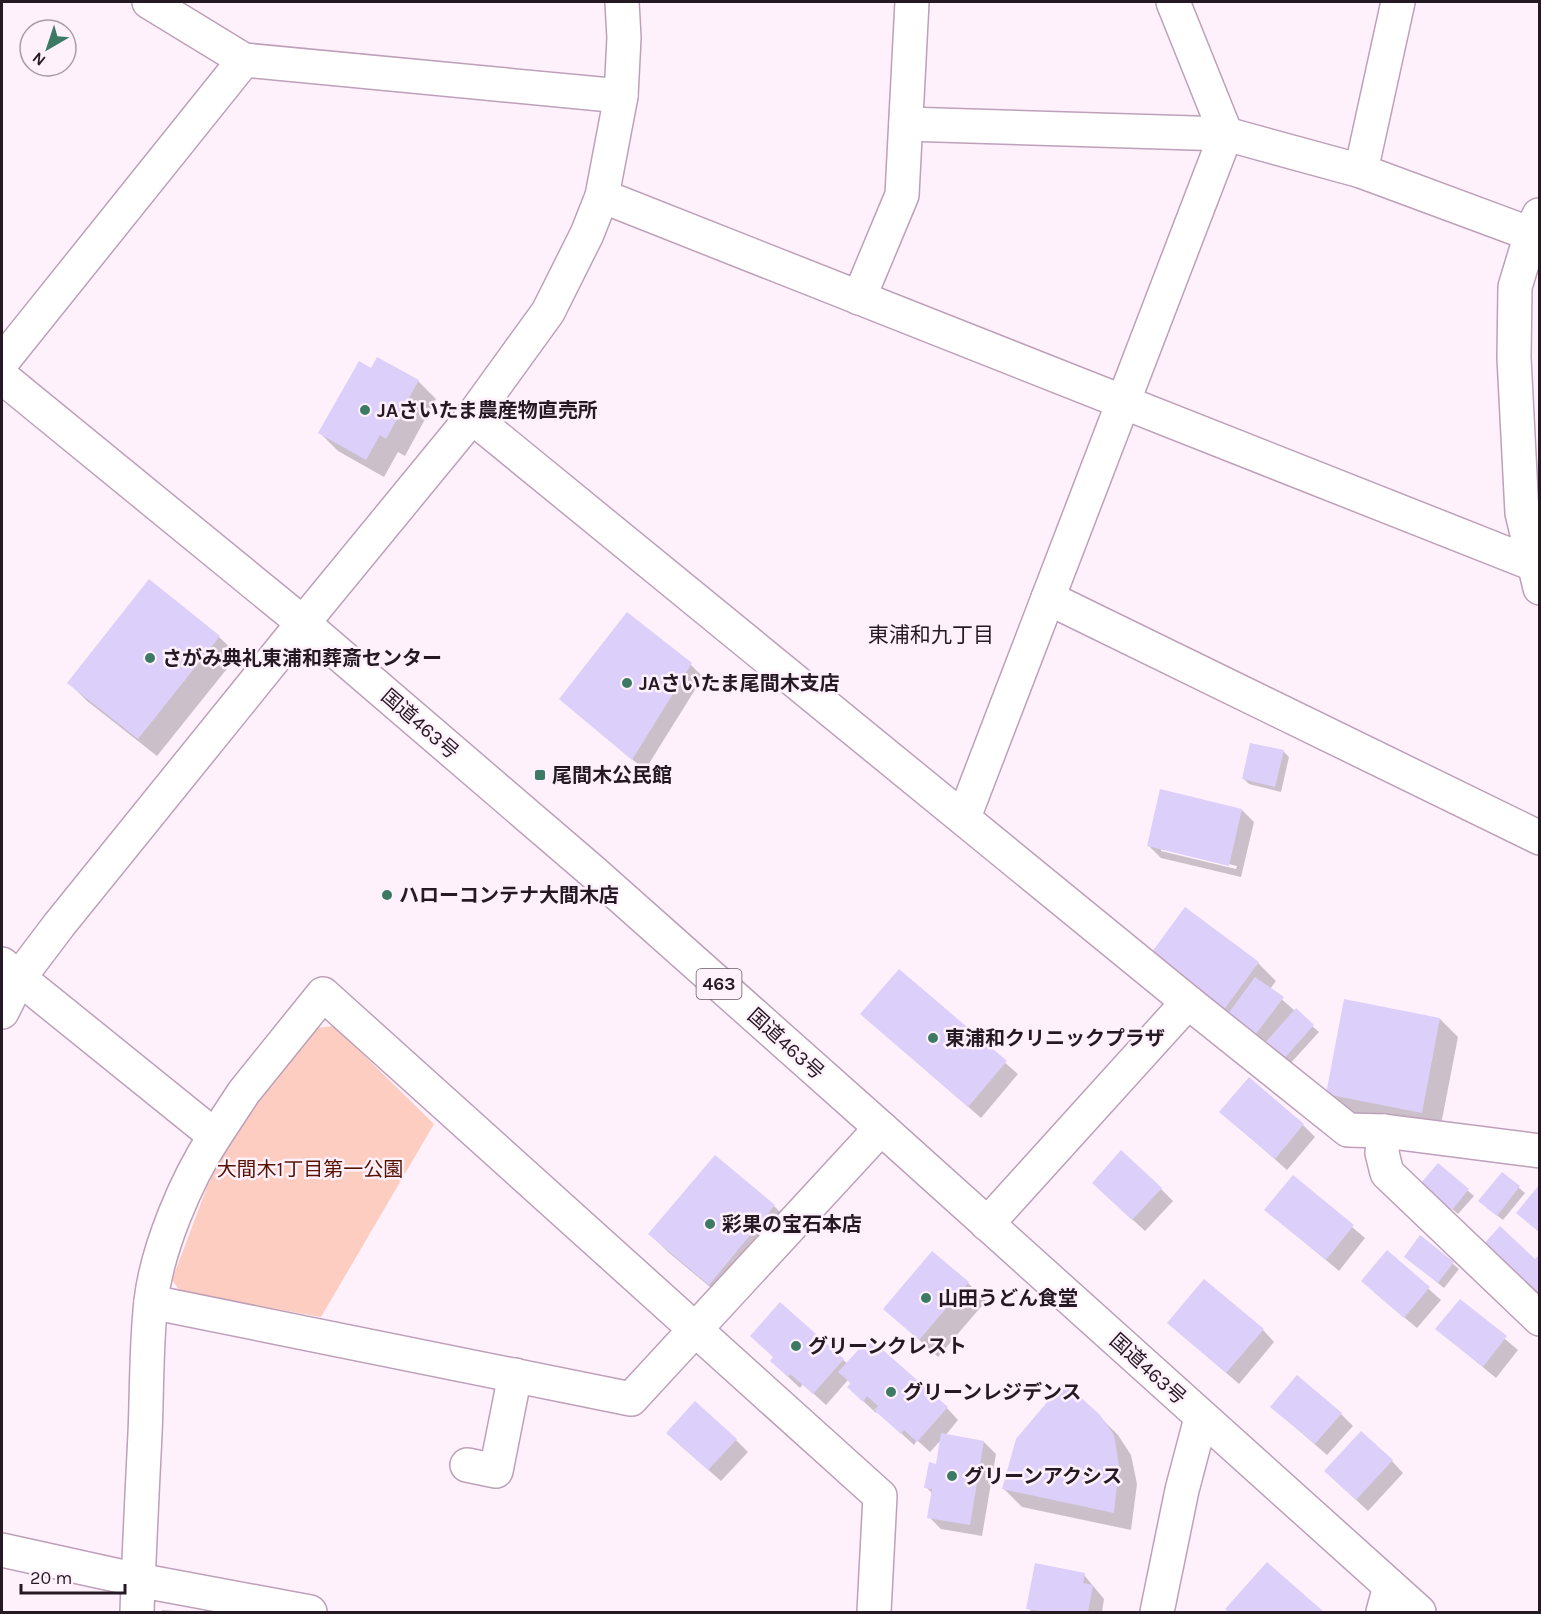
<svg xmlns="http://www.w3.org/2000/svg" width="1541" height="1614" viewBox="0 0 1541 1614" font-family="Karla,'Noto Sans JP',sans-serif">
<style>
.green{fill:#fccdc0}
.shadow{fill:#0003;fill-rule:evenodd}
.building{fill:#dccffa}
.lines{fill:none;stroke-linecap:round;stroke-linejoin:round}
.street-casing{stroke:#bea0b9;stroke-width:36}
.secondary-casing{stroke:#bea0b9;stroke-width:36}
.highway-casing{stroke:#bea0b9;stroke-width:36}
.street{stroke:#fff;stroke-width:33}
.secondary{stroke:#fff;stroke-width:33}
.highway{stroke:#fff;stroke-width:33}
.poi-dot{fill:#3d7a65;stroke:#fef1fc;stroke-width:2}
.labels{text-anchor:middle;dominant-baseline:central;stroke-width:5;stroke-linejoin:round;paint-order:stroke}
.shield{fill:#fef1fc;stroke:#665a64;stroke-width:1.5}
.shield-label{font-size:18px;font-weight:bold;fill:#251a23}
.poi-label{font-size:20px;font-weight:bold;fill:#251a23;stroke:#fef1fc;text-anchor:start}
.street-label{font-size:20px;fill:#251a23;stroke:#fef1fc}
.park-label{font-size:20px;fill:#581200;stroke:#fef1fc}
.neighbourhood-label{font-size:21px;fill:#251a23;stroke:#fef1fc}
</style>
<rect width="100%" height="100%" fill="#fef1fc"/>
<path class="green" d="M334,1026L434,1124L321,1317L181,1292L172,1280L207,1187L241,1121L316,1028Z"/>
<g class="shadow">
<path d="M371,370L418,381L436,399L405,456L398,452L384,477L338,451L320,433Z"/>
<path d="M149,581L219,637L238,655L157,756L87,701L69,683Z"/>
<path d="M628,614L691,665L703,677L645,770L561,699Z"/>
<path d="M1283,751L1289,757L1281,792L1249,784L1244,779Z"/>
<path d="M1242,810L1254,822L1241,877L1161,858L1149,846ZM1161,848L1237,866L1236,869L1161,851Z"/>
<path d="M1258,963L1276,981L1270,989L1319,1032L1288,1066L1166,978Z"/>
<path d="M899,971L1018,1074L981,1118L862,1014Z"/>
<path d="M1440,1019L1458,1037L1440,1130L1345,1112L1327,1093Z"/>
<path d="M1221,1112L1303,1125L1315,1137L1287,1170Z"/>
<path d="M715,1157L774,1206L792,1224L728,1302L668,1252L650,1234Z"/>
<path d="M1438,1165L1474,1196L1458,1214L1428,1188Z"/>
<path d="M1502,1174L1525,1193L1503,1220L1486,1207Z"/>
<path d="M1293,1177L1365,1238L1339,1271L1266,1210Z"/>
<path d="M1161,1189L1173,1201L1145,1231L1106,1195Z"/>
<path d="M1421,1237L1459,1269L1444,1288L1412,1262Z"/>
<path d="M1388,1253L1441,1300L1417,1328L1375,1293Z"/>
<path d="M968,1283L986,1301L938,1357L885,1309Z"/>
<path d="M1460,1301L1518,1350L1496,1378L1437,1329Z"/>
<path d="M1169,1323L1263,1330L1274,1342L1239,1384Z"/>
<path d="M843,1360L848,1364L947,1408L958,1420L945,1436L984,1442L996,1454L982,1536L941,1529L929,1517L933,1494L926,1487L937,1465L941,1440L930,1452L917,1440L914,1445L877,1411L876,1413L861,1399L848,1380L826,1405L803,1384L800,1388L784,1373Z"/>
<path d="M1272,1407L1341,1414L1353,1426L1327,1455Z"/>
<path d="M1099,1416L1118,1435L1131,1455L1137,1484L1131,1530L1022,1507L1004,1489Z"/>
<path d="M736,1440L748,1452L721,1481L680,1445Z"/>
<path d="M1392,1461L1403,1473L1368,1511L1338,1483Z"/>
<path d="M1268,1564L1322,1612H1230L1227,1609Z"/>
<path d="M1084,1575L1104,1599L1102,1612H1032L1028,1608Z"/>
<path d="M162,1610L192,1612H162Z"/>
</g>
<g class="building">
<path d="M377,357L419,380L386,439L380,435L366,460L318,433L359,361L371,368Z"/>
<path d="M149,579L220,636L138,739L67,683Z"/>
<path d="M627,612L692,663L632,760L559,699Z"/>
<path d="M1250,743L1284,750L1275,787L1242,779Z"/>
<path d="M1160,789L1242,809L1229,866L1147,846Z"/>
<path d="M1185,907L1259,962L1220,1015L1146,960Z"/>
<path d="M899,969L1007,1061L968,1107L860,1014Z"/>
<path d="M1255,977L1284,997L1252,1039L1225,1018Z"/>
<path d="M1344,999L1440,1018L1422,1113L1326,1094Z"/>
<path d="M1296,1008L1314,1025L1282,1061L1263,1045Z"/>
<path d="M1249,1077L1304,1124L1275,1159L1219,1112Z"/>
<path d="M1121,1150L1162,1188L1132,1220L1092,1183Z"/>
<path d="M715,1155L775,1205L709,1285L648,1234Z"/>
<path d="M1438,1163L1469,1189L1452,1210L1421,1183Z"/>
<path d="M1502,1172L1520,1186L1497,1216L1478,1201Z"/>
<path d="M1293,1175L1354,1225L1326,1260L1264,1210Z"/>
<path d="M1540,1184V1233L1516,1213Z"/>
<path d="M1500,1226L1535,1259L1540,1254V1296L1481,1247Z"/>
<path d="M1420,1235L1454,1262L1438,1283L1404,1257Z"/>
<path d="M1387,1250L1430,1287L1404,1318L1361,1281Z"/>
<path d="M932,1251L969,1282L919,1340L883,1309Z"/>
<path d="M1204,1279L1264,1329L1226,1373L1167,1323Z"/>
<path d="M1460,1299L1507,1336L1483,1367L1435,1329Z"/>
<path d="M780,1302L844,1359L813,1394L790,1374L788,1377L770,1361L773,1357L750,1336Z"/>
<path d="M869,1338L948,1407L917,1442L904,1430L901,1434L874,1410L878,1406L867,1396L863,1402L847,1387L851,1383L838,1372Z"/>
<path d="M1297,1375L1342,1413L1315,1444L1270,1407Z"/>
<path d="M1064,1382L1100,1415L1114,1435L1119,1465L1114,1513L1002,1489L1016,1439Z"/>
<path d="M695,1401L737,1439L708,1470L666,1433Z"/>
<path d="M1361,1431L1393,1460L1356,1500L1324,1471Z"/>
<path d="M941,1433L984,1441L970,1525L927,1518L932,1489L924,1488L929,1462L936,1464Z"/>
<path d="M1267,1562L1324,1612H1228L1225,1609Z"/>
<path d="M1035,1563L1085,1573L1083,1583L1093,1585L1088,1612H1046L1026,1609Z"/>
</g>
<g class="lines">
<defs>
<g id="street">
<path d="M149,2L244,60L621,96"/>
<path d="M906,124L1226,134L1361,171L1531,234"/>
<path d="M1361,171L1398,2"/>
<path d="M1539,215L1531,234L1515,287L1514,358L1522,513L1540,588"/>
<path d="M859,298L902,195L912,2"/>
<path d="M2,362L244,60"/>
<path d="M472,417L1188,1002L1348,1130L1384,1131L1540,1151"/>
<path d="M1048,598L1540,838"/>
<path d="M964,817L1226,134L1173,2"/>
<path d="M2,964L215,1136C186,1180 157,1249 151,1301C146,1345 147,1390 145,1434C142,1494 139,1553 137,1612"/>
<path d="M2,1012L19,978L59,925L303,623"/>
<path d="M1384,1131L1382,1153L1387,1173L1540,1319"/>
<path d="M215,1136L244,1092L323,994L880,1496L874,1612"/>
<path d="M987,1224L1188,1002"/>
<path d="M151,1302L631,1399L881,1128"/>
<path d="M467,1465L496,1471L515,1375"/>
<path d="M2,1550L138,1580L310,1612"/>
<path d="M1383,1612L1390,1586"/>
</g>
<g id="secondary">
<path d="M602,196L1533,564"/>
<path d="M303,623L472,417L548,312L587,234L602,196L621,96L624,38L622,2"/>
<path d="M1157,1612L1182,1490L1201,1418"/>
</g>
<path id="highway" d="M2,377L303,623L592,871L881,1128L1419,1612"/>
</defs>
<use href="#street" class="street-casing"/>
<use href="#secondary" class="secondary-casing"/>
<use href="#highway" class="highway-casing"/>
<use href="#street" class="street"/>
<use href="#secondary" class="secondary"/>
<use href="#highway" class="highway"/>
</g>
<g class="poi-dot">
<circle cx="365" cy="410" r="6"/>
<circle cx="150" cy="658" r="6"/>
<circle cx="627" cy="683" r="6"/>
<rect x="534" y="769" width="12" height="12" rx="3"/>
<circle cx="387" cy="895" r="6"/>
<circle cx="933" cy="1038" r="6"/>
<circle cx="710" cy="1224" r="6"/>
<circle cx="926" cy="1298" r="6"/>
<circle cx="796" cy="1346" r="6"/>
<circle cx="891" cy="1392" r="6"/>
<circle cx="952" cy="1476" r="6"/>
</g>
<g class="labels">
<rect class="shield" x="696.5" y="969" width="45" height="30" rx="4.5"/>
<g class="shield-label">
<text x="719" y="984">463</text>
</g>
<g class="poi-label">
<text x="377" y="410">JAさいたま農産物直売所</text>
<text x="162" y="658">さがみ典礼東浦和葬斎センター</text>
<text x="639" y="683">JAさいたま尾間木支店</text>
<text x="552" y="775">尾間木公民館</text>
<text x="399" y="895">ハローコンテナ大間木店</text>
<text x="945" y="1038">東浦和クリニックプラザ</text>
<text x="722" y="1224">彩果の宝石本店</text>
<text x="938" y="1298">山田うどん食堂</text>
<text x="808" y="1346">グリーンクレスト</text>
<text x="903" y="1392">グリーンレジデンス</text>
<text x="964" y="1476">グリーンアクシス</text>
</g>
<g class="street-label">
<text transform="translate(420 724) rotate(41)">国道463号</text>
<text transform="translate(786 1044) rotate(42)">国道463号</text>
<text transform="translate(1148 1369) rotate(42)">国道463号</text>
</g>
<g class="park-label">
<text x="310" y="1169">大間木1丁目第一公園</text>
</g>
<g class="neighbourhood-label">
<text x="931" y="635">東浦和九丁目</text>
</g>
</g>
<rect width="1541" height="1614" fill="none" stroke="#251a23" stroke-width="6"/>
<g transform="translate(48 48) rotate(219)"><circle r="28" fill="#fef1fc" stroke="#a79ba5" stroke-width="1.5"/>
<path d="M0-4.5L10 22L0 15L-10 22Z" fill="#3d7a65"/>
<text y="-9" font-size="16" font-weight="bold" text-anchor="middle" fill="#251a23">N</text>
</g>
<path d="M21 1584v9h104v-9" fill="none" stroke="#251a23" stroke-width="3"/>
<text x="30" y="1584" font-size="18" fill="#251a23" stroke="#fef1fc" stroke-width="4.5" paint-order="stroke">20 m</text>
</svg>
